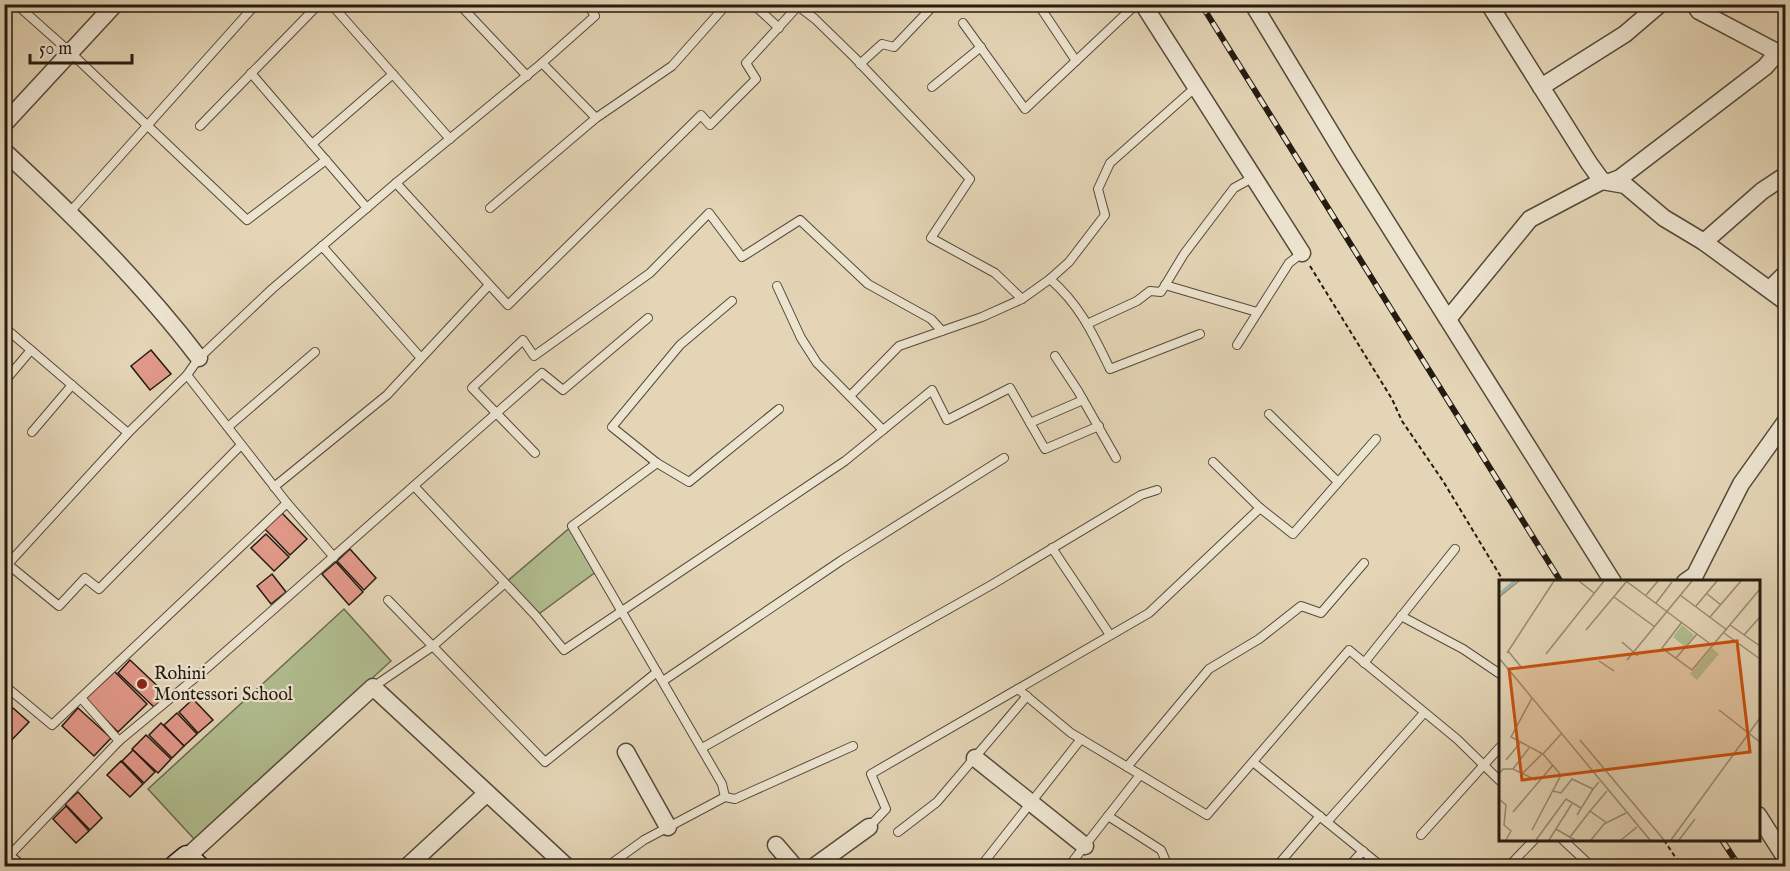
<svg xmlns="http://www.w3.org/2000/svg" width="1790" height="871" viewBox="0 0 1790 871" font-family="'IM FELL English',serif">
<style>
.green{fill:#b1be90;stroke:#6a6c50;stroke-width:1.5}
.building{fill:#e2998b;stroke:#241b11;stroke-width:1.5}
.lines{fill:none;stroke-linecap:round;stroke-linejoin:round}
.lane-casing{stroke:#544a3a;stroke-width:10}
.street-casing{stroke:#544a3a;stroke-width:19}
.secondary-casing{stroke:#241b11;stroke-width:25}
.path{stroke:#241b11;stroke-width:2;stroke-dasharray:4.5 3;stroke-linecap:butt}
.lane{stroke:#ede4d0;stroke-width:8}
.street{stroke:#ede4d0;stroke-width:16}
.secondary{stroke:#ede4d0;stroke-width:22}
.rail-casing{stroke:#241b11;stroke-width:6}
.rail{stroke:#ede4d0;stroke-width:4;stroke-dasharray:11;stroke-linecap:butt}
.poi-dot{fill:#8f2418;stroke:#ede4d0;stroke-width:2}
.labels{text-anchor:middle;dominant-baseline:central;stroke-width:4.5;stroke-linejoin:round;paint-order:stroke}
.poi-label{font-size:18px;fill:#241b11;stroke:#ede4d0;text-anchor:start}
.inset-river{fill:none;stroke:#99b6b8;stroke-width:3}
.inset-road{fill:none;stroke:#978b74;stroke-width:1.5}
.view{fill:#cb500d;fill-opacity:0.15;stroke:#cb500d;stroke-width:3}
.inset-edge{fill:none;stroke:#241b11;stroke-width:3}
</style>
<rect width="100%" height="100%" fill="#e4d5b6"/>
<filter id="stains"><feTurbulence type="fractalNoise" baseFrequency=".00333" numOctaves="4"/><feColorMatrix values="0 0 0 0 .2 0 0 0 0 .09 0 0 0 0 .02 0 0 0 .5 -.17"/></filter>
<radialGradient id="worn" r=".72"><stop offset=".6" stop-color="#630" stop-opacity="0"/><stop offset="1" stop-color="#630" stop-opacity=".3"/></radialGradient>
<g class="green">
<path d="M572,526L597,571L536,616L504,584Z"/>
<path d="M344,609L391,661L195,840L148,789Z"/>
</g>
<g class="building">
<path d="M151,350L171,374L150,390L131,366Z"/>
<path d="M282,513L307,539L290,555L265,529Z"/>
<path d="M266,534L289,557L274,571L251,548Z"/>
<path d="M350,549L376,578L364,590L337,561Z"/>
<path d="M336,562L363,592L349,605L322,574Z"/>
<path d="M272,574L286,592L271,604L257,586Z"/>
<path d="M130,660L167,695L154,707L118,673Z"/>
<path d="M113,670L147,704L118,732L84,698Z"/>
<path d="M193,699L213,720L198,733L179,712Z"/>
<path d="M13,708L29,722L4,748V717Z"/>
<path d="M78,708L111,738L94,756L62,726Z"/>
<path d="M177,713L197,734L184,746L164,725Z"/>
<path d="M161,723L184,746L172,758L149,735Z"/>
<path d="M146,735L171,759L158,773L132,749Z"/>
<path d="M133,750L155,772L144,783L122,761Z"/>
<path d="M121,761L143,784L130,797L107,775Z"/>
<path d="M78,792L102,818L90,830L65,804Z"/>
<path d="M66,806L89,831L76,843L53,819Z"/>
</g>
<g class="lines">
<defs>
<g id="lane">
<path d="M16,4L71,53L247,220L326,160"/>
<path d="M331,4L450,139"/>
<path d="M459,4L527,76"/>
<path d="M753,4L779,28"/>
<path d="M1038,4L1076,61"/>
<path d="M963,23L1025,109L1130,10L1140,4"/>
<path d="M542,63L595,16L587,4"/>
<path d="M860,64L882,44L894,47L935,4"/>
<path d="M251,73L367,208"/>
<path d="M932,87L981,47"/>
<path d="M200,126L319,4"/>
<path d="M312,144L393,74"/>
<path d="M396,183L508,305L701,115L710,125L756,79L746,63L798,6L815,19L854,57L970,179L931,238L995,273L1022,299"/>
<path d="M490,208L596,118L672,66L727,4"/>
<path d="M70,212L256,4"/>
<path d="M322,246L421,358"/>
<path d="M1050,279C1080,305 1093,334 1110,369L1200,334"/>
<path d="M1165,285L1257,312"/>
<path d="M777,286L801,338L817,363L883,430"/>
<path d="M732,301L680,345L612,427L657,463L689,482L779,409"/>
<path d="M1087,324L1137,301L1150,291L1161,292L1184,254L1234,188L1254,177"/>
<path d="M4,327L128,433"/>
<path d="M1237,345L1289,263L1302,253"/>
<path d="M1055,356L1078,391L1116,458"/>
<path d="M187,375L287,503L334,557"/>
<path d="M4,382L31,350"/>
<path d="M850,396L899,346L982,317L1022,299L1050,279L1069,262L1105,215L1098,189L1110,163L1197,86"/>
<path d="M1269,414L1338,482"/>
<path d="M1030,423L1083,400"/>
<path d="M228,427L315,352"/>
<path d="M32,432L72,385"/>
<path d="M535,453L472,388L523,340L534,356L650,273L709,213L742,257L800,220L868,284L931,319L942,331"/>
<path d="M1213,462L1260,508L1293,534L1376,439"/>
<path d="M657,463L572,526L722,784L725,797"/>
<path d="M414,486L536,616L564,650L845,461L932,390L947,420L1010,388L1045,449L1099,426"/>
<path d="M274,487L387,395L489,285"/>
<path d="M1052,548L1110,635"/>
<path d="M5,562L59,606L85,578L99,589L241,445"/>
<path d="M8,564L128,433L187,375L199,358L272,289L396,183L542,63L596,118"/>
<path d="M388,600L545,762L657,672"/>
<path d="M1401,616L1463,649L1500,674"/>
<path d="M1364,663L1455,549"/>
<path d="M663,681L842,560L1004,458"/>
<path d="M4,685L52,725L287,503"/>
<path d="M373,687L433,646L504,584"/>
<path d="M1018,689L1071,733L1207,815L1349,650L1457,739L1500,781"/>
<path d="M81,698L119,741"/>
<path d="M702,748L993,584L1141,495L1157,490"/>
<path d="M1253,762L1381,866"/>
<path d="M1127,767L1209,669L1259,639L1301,606L1321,613L1364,563"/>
<path d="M1108,816L1161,850L1168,866"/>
<path d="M1327,822L1424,713"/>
<path d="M869,827L886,809L871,774L1149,613L1260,508"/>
<path d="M898,832L937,802L1027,696"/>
<path d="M1421,835L1500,747"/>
<path d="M1563,840L1591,866"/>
<path d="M7,858L119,741L207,668L542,373L563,390L648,318"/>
<path d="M608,866L644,840L725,797L735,799L853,746"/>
<path d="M981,866L1081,739"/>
<path d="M1069,866L1140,775"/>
<path d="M1277,866L1320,816"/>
<path d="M1349,866L1363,851"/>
<path d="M1509,866L1534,840"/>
</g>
<g id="street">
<path d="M1143,4L1302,253"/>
<path d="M1253,4L1345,156L1613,582"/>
<path d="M1489,4L1589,163L1602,181L1625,185L1664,218L1704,242L1786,302"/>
<path d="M1694,4L1699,11L1786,57"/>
<path d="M1541,87L1625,34L1660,4"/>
<path d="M4,124L115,4"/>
<path d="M4,151C74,216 142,283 199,358"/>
<path d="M1610,182L1620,178L1765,67L1778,52"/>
<path d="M1704,242L1762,191L1786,175"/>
<path d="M1770,289L1786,273"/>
<path d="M1448,319L1530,219L1602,181"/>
<path d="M1685,582L1695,575L1741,484L1786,421"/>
<path d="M626,752L668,827"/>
<path d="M975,758L1085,846"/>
<path d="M1758,815L1786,859"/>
<path d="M776,845L794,866"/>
<path d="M4,856L16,866"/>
<path d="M187,857L373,687L566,866"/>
<path d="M408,866L487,793"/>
<path d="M815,866L869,827"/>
</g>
<path id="secondary" d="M176,866L187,857L197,866"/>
</defs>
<use href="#lane" class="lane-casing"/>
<use href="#street" class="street-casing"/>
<use href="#secondary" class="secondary-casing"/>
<g class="path">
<path d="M1310,266L1392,399L1402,421L1443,481L1504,582"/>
<path d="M1664,840L1681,866"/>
</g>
<use href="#lane" class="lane"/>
<use href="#street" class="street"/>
<use href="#secondary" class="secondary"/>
<defs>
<g id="rail">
<path d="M1201,4L1561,582"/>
<path d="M1722,840L1739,866"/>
</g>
</defs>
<use href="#rail" class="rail-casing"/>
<use href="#rail" class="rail"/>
</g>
<circle class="poi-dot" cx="142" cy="684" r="6"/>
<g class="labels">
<g class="poi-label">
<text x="154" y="674">Rohini<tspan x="154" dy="21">Montessori School</tspan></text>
</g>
</g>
<g transform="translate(1499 580)">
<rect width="261" height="261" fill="#e4d5b6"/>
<path d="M183,45L195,55L186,67L174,57ZM213,68L220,74L198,100L191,94Z" fill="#b1be90"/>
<path class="inset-river" d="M2,13L16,1"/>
<path class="inset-road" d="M80,1L95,13M127,1L214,66M207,13L222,25M147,15L159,1M181,15L228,50M0,17L20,1M115,17L156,47M157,23L173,2M197,26L218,1M211,37L242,1M183,42L163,68L193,90L261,9M231,45L261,66M87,50L128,1M225,53L261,79M245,55L261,37M123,62L139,76M9,71L23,88M8,73L55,1M47,74L105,1M0,78L151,260M177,78L198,54M128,80L193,1M100,81L115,91M33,118L12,157L44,174L62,195L33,250M220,130L261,162M81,160L165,260M44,174L62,154M7,180L21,163M14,189L30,168M24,193L43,174M0,194L4,189H14L37,200M54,211L62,213L73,199L94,209L100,202M0,219L7,225L5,245L12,251L7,260M14,232L54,185M78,235L94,209M108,243L91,231L108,211M57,249L76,260M71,257L91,231M37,260L67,219L82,228M50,260L74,222M92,260L105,244L127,233M122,260L138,247M172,260L261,138M180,260L196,239"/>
<path class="view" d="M238,61L251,172L23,200L10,89Z"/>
<rect width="261" height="261" class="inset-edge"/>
</g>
<rect width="1790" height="871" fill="none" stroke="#e4d5b6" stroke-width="24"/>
<rect x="6" y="6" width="1778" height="859" fill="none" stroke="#241b11" stroke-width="3"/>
<rect x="12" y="12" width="1766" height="847" fill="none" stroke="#241b11" stroke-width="1.5"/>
<path d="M30 54v9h102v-9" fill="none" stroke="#241b11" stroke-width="3"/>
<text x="39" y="54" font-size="18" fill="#241b11" stroke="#ede4d0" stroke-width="4.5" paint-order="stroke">50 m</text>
<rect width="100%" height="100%" filter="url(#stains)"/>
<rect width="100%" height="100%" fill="url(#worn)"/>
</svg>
